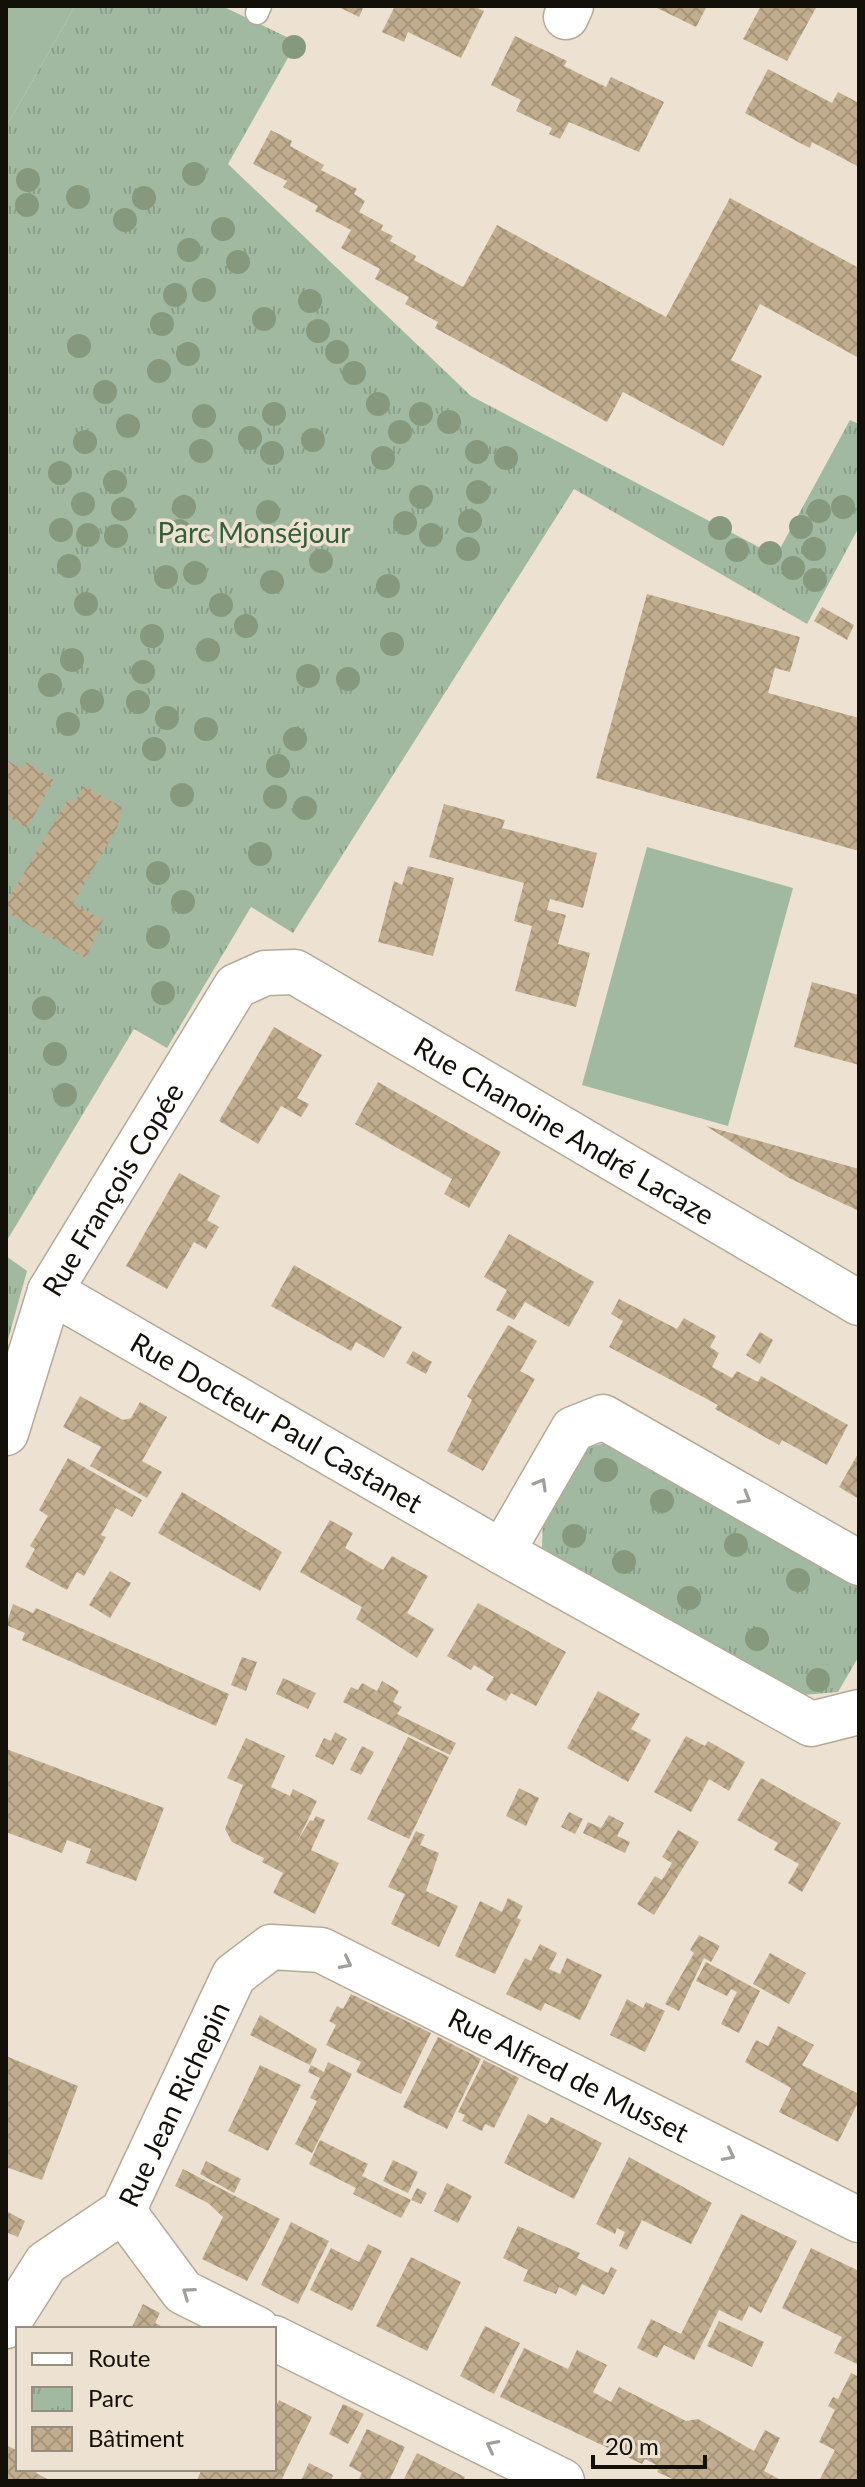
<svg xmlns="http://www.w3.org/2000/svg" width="865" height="2487" viewBox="0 0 865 2487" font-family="Lato,sans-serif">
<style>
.park{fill:url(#park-tufts)}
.pitch{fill:#a1b9a1}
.building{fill:url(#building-cross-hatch)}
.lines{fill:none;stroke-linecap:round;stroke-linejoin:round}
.lane-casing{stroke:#b4aa99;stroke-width:25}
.street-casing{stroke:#b4aa99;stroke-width:47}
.lane{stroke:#fff;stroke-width:22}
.street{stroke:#fff;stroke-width:44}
.tree{fill:#87997d}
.oneway{stroke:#a19f9d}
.labels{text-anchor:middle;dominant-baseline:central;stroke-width:7;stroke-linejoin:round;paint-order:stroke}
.park-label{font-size:28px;fill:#345e38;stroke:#ede2d1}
.street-label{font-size:28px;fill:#130f09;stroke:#ede2d1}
</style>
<defs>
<pattern id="park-tufts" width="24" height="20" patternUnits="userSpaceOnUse" patternTransform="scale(2)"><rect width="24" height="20" fill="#a1b9a1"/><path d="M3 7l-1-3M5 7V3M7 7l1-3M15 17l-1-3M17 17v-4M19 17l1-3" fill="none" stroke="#8a9e89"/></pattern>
<pattern id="building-cross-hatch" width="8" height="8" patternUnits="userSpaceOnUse" patternTransform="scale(2)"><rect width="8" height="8" fill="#c2ae8f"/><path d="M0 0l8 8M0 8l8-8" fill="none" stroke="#a6947a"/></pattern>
</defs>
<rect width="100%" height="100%" fill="#ede2d1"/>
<g class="park">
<path d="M75,6H222L297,42L228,164L471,396L776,556L850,420L859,424V527L807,624L574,489L293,933L251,907L167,1048L134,1029L6,1242V127Z"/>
<path d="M6,1256L27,1271L6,1347Z"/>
<path d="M613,1442L859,1577V1656L838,1692L803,1695L542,1550L543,1517L581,1448Z"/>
</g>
<g class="pitch">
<path d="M6,6H75L6,127Z"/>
<path d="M647,847L793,888L728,1126L582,1085Z"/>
</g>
<g class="building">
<path d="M337,6H364L359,17Z"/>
<path d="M395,6H474L484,11L461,58L408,32L404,42L382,32Z"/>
<path d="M653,6H707L696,27Z"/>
<path d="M761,6H817L787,61L743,39Z"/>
<path d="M515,36L567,61L564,66L606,87L611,77L664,102L639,152L569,122L560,139L549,134L552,128L516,111L521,100L491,85Z"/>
<path d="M768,69L832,103L838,92L859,103V167L812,142L810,148L800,143L745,113Z"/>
<path d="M271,130L292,141L290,146L324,165L321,170L357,189L354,194L365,201L359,212L383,225L381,230L393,236L390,241L416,256L414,260L463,287L497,225L666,317L730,198L859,268V358L760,304L731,360L762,376L723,446L623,392L607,422L435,328L438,322L405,304L409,297L375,279L380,269L341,248L351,230L315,211L318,206L283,187L287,181L253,164Z"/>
<path d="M647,594L800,637L790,672L775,668L768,693L859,718V851L596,778Z"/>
<path d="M822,607L854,625L847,640L814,621Z"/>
<path d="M6,760L22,769L26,762L54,780L27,828L6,815Z"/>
<path d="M84,786L122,807L117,828L73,903L103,920L86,958L6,912V903L68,799L75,802Z"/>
<path d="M444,804L505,820L502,828L597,853L583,908L550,899L547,910L566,915L558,944L590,953L576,1007L515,991L532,926L514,921L524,883L429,857Z"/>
<path d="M408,866L454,878L433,956L378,942L394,881L402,885Z"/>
<path d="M812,982L859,995V1065L794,1047Z"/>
<path d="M274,1027L322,1055L297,1098L309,1104L301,1117L281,1106L258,1144L219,1121Z"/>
<path d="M378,1082L501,1152L469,1208L444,1194L452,1179L355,1124Z"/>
<path d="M706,1126L859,1169V1211L789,1178Z"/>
<path d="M179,1173L220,1196L207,1220L219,1227L206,1249L194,1242L167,1289L126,1266Z"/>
<path d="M509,1234L594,1282L569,1327L525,1302L514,1320L496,1310L507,1290L484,1277Z"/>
<path d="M294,1265L402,1327L384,1358L356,1342L351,1351L271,1306Z"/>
<path d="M619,1299L677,1329L684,1318L716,1336L710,1347L719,1353L712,1367L732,1378L737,1371L758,1382L761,1376L848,1425L827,1465L782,1440L779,1445L715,1409L718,1405L609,1347L623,1321L611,1314Z"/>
<path d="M508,1325L537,1341L520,1371L535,1379L483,1471L447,1451L472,1400L467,1396Z"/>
<path d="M760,1332L773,1340L760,1364L746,1355Z"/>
<path d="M413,1351L432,1362L426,1374L406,1363Z"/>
<path d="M80,1396L123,1420L131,1418L140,1402L167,1417L142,1461L162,1472L147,1498L90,1466L101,1447L63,1427Z"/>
<path d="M859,1452V1499L839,1487Z"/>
<path d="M68,1458L142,1500L132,1517L116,1508L101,1535L106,1537L84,1576L77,1572L67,1590L25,1567L35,1549L30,1546L48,1516L39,1510Z"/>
<path d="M182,1492L282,1552L260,1591L158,1533Z"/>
<path d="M330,1520L353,1533L345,1548L383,1570L392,1556L428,1576L407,1613L434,1629L417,1658L356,1619L362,1607L300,1572Z"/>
<path d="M110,1571L131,1583L110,1618L89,1605Z"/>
<path d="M478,1603L566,1652L536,1706L511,1693L506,1701L486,1690L494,1677L474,1665L471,1670L447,1656Z"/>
<path d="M13,1604L33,1613L36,1608L229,1694L216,1726L22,1640L25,1633L6,1625Z"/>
<path d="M242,1657L257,1662L246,1691L231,1685Z"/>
<path d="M283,1678L316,1693L308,1709L276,1694Z"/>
<path d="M382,1681L399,1691L393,1702L402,1707L397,1714L456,1743L450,1755L343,1702L351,1687L358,1690L362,1683L377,1691Z"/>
<path d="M598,1691L640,1714L631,1729L651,1740L628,1782L567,1748Z"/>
<path d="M335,1732L347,1739L333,1765L315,1756L324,1738L331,1741Z"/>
<path d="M686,1736L705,1746L708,1741L745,1762L729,1791L709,1779L691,1812L654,1792Z"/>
<path d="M408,1737L449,1757L409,1839L367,1819Z"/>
<path d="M246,1738L285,1756L271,1787L290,1796L293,1789L317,1801L297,1842L310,1820L313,1821L316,1816L325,1820L311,1850L339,1863L315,1914L273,1893L283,1873L262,1862L264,1858L232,1842L225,1829L243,1785L227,1778Z"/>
<path d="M362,1746L374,1752L361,1775L350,1770Z"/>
<path d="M6,1749L164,1808L136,1881L86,1863L91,1849L67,1840L62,1853L6,1832Z"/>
<path d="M761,1778L841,1823L802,1892L788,1883L799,1864L774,1850L778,1843L737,1820Z"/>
<path d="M519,1788L539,1798L526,1826L506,1816Z"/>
<path d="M569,1812L583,1819L575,1834L561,1827Z"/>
<path d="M609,1815L624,1823L617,1836L630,1842L625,1853L583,1833L588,1822L601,1828Z"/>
<path d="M678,1830L699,1842L654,1915L637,1904L655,1876L662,1880L672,1863L662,1857Z"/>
<path d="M416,1831L425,1835L420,1845L439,1853L426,1891L458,1906L439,1947L391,1924L405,1894L388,1887Z"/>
<path d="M508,1898L523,1906L517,1918L521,1920L495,1974L455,1956L480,1901L502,1912Z"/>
<path d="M699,1935L720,1946L711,1962L704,1958L679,2011L665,2004L694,1953L690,1950Z"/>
<path d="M540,1944L557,1953L549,1969L560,1974L567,1958L602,1975L580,2020L545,2003L541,2011L506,1994L525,1958L531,1961Z"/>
<path d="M770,1953L806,1973L789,2004L753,1984Z"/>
<path d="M706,1962L760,1991L739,2033L721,2024L737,1992L731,1989L727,1996L696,1981Z"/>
<path d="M351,1994L431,2033L401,2094L356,2072L361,2062L326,2045L336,2025L329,2021L337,2006L343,2009Z"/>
<path d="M627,1999L643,2008L646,2002L665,2011L645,2052L610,2035Z"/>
<path d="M260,2015L317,2049L310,2065L250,2035Z"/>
<path d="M778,2026L814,2045L802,2065L859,2094V2101L838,2142L779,2112L791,2088L745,2062L756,2040L768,2046Z"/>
<path d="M438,2037L481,2059L447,2129L403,2107Z"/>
<path d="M6,2056L78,2086L42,2180L6,2167Z"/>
<path d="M484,2060L519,2078L494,2128L485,2124L482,2131L462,2121L465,2115L458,2112Z"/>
<path d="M328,2062L352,2074L312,2153L295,2144L317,2101L310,2098L320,2078L308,2072L311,2065L324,2072Z"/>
<path d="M260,2065L301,2085L268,2151L228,2131Z"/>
<path d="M528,2114L547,2124L551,2117L602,2143L574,2199L504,2163Z"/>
<path d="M320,2140L368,2164L362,2176L411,2200L401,2218L353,2194L356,2188L309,2164Z"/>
<path d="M629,2157L712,2203L691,2244L642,2220L627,2250L619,2246L625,2232L617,2228L615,2234L596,2224Z"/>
<path d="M393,2160L418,2172L408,2193L383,2181Z"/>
<path d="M206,2161L241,2179L234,2193L200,2174Z"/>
<path d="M183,2169L280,2219L247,2281L202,2259L223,2217L208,2203L175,2186Z"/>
<path d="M447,2183L472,2196L458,2223L434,2211Z"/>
<path d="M417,2188L427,2193L421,2204L411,2200Z"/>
<path d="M6,2211L25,2221L18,2237L6,2232Z"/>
<path d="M741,2214L797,2241L761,2313L749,2306L742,2321L719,2310L694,2360L664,2345L657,2358L637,2348L651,2319L681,2334Z"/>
<path d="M291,2222L329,2241L298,2304L261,2285Z"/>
<path d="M518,2226L580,2253L577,2258L608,2273L611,2267L617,2270L604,2295L582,2284L576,2296L559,2287L556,2294L523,2281L528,2270L503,2258Z"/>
<path d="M368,2244L382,2251L352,2311L310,2290L331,2248L359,2262Z"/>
<path d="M811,2248L859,2271V2365L834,2353L842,2337L782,2308Z"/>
<path d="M411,2257L461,2282L427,2351L376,2326Z"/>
<path d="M143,2304L160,2313L155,2323L167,2329H131Z"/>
<path d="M719,2321L764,2342L752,2367L707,2346Z"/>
<path d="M485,2326L520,2343L494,2394L460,2376Z"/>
<path d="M524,2348L568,2369L577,2350L607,2365L593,2392L611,2402L619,2387L686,2421L698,2419L754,2451L765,2430L780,2438L764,2471L783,2481H677L657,2472L660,2467L645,2459L642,2464L500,2397Z"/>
<path d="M851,2373L859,2377V2481H819L835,2450L819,2442L835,2410L828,2406L833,2397L838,2399Z"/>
<path d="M279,2400L312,2417L281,2481L197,2480L202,2469H274V2410Z"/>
<path d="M343,2404L364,2414L348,2444L329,2434Z"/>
<path d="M367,2429L405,2447L389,2481H358L362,2473L349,2466Z"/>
<path d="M6,2445L18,2451V2469H38L36,2473L51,2481H6Z"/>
<path d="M417,2453L465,2477L463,2481H403Z"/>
<path d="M309,2463L333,2475L331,2481H301Z"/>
</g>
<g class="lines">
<defs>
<path id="lane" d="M257,13L260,6"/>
<g id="street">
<path d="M566,17L571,6"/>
<path id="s1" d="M50,1291L502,1552L811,1724L859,1712"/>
<path id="s2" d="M6,1433L50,1291L236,986L265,973L295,972L859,1303"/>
<path d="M502,1552L573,1429L603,1417L859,1563"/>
<path d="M123,2211L183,2292L257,2329"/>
<path id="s3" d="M6,2326L46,2263L123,2211L234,1975L271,1947L321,1950L859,2220"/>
<path d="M274,2338L562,2481"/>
</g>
</defs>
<use href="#lane" class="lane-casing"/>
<use href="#street" class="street-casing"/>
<use href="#lane" class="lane"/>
<use href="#street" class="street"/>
</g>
<g class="tree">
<circle cx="294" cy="47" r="12"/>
<circle cx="194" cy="174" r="12"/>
<circle cx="28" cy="180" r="12"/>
<circle cx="78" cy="197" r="12"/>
<circle cx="144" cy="198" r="12"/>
<circle cx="27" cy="205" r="12"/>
<circle cx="125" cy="220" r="12"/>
<circle cx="223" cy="229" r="12"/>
<circle cx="189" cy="250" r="12"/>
<circle cx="238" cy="262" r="12"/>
<circle cx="204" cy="290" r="12"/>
<circle cx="175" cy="295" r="12"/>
<circle cx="310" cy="301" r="12"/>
<circle cx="264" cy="319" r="12"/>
<circle cx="162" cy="324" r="12"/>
<circle cx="318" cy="331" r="12"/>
<circle cx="79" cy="346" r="12"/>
<circle cx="337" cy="352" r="12"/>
<circle cx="188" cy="354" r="12"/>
<circle cx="159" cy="371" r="12"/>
<circle cx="354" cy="373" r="12"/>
<circle cx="105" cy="392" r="12"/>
<circle cx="378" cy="404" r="12"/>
<circle cx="274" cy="414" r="12"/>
<circle cx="421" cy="414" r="12"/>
<circle cx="204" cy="416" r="12"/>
<circle cx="449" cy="422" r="12"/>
<circle cx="128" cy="426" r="12"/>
<circle cx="400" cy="432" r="12"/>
<circle cx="250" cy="438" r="12"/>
<circle cx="313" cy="440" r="12"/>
<circle cx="85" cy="442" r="12"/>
<circle cx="201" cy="451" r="12"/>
<circle cx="477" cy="452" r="12"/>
<circle cx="272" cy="453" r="12"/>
<circle cx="383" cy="458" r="12"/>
<circle cx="506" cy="458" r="12"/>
<circle cx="60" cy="473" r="12"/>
<circle cx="115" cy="482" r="12"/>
<circle cx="478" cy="492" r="12"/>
<circle cx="421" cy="497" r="12"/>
<circle cx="83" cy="504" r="12"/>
<circle cx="184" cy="507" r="12"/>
<circle cx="843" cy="507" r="12"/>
<circle cx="123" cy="509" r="12"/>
<circle cx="819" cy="511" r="12"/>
<circle cx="268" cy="512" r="12"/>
<circle cx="470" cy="521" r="12"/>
<circle cx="405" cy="523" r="12"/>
<circle cx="801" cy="527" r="12"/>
<circle cx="720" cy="528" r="12"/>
<circle cx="61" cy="530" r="12"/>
<circle cx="179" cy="531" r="12"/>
<circle cx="88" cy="535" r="12"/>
<circle cx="431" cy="535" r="12"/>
<circle cx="116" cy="536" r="12"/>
<circle cx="247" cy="536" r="12"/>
<circle cx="468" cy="549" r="12"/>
<circle cx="814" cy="549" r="12"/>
<circle cx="737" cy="550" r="12"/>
<circle cx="770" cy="553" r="12"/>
<circle cx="321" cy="561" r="12"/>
<circle cx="69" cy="566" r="12"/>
<circle cx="793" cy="568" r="12"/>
<circle cx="195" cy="573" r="12"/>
<circle cx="166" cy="577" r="12"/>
<circle cx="815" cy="580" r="12"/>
<circle cx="272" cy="582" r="12"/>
<circle cx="388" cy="586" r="12"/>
<circle cx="86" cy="604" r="12"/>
<circle cx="221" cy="605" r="12"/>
<circle cx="246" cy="626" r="12"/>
<circle cx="152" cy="636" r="12"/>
<circle cx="392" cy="644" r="12"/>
<circle cx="208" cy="650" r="12"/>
<circle cx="72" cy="660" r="12"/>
<circle cx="143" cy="672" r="12"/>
<circle cx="308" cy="676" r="12"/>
<circle cx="348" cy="679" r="12"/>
<circle cx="50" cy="685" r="12"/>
<circle cx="92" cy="701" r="12"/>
<circle cx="138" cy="702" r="12"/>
<circle cx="167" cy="718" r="12"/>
<circle cx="68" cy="724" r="12"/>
<circle cx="206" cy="729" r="12"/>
<circle cx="295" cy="739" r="12"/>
<circle cx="154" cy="749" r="12"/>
<circle cx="278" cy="766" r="12"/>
<circle cx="182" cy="795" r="12"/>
<circle cx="275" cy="797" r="12"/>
<circle cx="305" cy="808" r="12"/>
<circle cx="260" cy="854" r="12"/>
<circle cx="158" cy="873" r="12"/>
<circle cx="183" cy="902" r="12"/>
<circle cx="158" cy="937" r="12"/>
<circle cx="163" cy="993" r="12"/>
<circle cx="44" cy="1008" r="12"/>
<circle cx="55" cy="1054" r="12"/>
<circle cx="65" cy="1095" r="12"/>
<circle cx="606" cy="1470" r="12"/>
<circle cx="662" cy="1501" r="12"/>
<circle cx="574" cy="1536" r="12"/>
<circle cx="736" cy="1545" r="12"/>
<circle cx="624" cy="1562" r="12"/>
<circle cx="798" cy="1580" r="12"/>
<circle cx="689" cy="1598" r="12"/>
<circle cx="757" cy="1639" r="12"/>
<circle cx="818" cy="1680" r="12"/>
</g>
<defs><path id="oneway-chevron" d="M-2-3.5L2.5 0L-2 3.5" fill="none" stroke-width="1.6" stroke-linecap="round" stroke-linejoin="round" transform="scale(2)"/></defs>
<g class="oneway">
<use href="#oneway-chevron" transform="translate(541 1484) rotate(-60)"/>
<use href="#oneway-chevron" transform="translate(745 1498) rotate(30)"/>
<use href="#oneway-chevron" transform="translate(346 1963) rotate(27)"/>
<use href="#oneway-chevron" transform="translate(729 2155) rotate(27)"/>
<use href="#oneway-chevron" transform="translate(188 2293) rotate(-145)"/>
<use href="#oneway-chevron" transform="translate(492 2446) rotate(-153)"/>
</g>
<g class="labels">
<g class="park-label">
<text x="254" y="532">Parc Monséjour</text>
</g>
<g class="street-label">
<text stroke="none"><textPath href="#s2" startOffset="880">Rue Chanoine André Lacaze</textPath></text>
<text stroke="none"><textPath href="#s2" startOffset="268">Rue François Copée</textPath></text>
<text stroke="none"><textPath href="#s1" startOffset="262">Rue Docteur Paul Castanet</textPath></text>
<text stroke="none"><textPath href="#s3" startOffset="802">Rue Alfred de Musset</textPath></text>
<text stroke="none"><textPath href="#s3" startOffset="286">Rue Jean Richepin</textPath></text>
</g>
</g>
<rect width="865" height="2487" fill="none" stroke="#130f09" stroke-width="16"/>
<rect x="16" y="2327" width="260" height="144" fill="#ede2d1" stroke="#968e81" stroke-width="2"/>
<rect x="32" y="2353" width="40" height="12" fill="#ffffff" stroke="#968e81" stroke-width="2"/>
<text x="88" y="2367" font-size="24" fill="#130f09">Route</text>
<rect x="32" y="2387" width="40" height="24" fill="url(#park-tufts)" stroke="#968e81" stroke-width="2"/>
<text x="88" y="2407" font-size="24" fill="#130f09">Parc</text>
<rect x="32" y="2427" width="40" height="24" fill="url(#building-cross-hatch)" stroke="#968e81" stroke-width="2"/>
<text x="88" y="2447" font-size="24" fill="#130f09">Bâtiment</text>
<path d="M593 2455v12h112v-12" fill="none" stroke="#130f09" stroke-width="4"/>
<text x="605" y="2455" font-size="24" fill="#130f09" stroke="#ede2d1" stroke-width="6" paint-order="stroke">20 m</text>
</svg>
